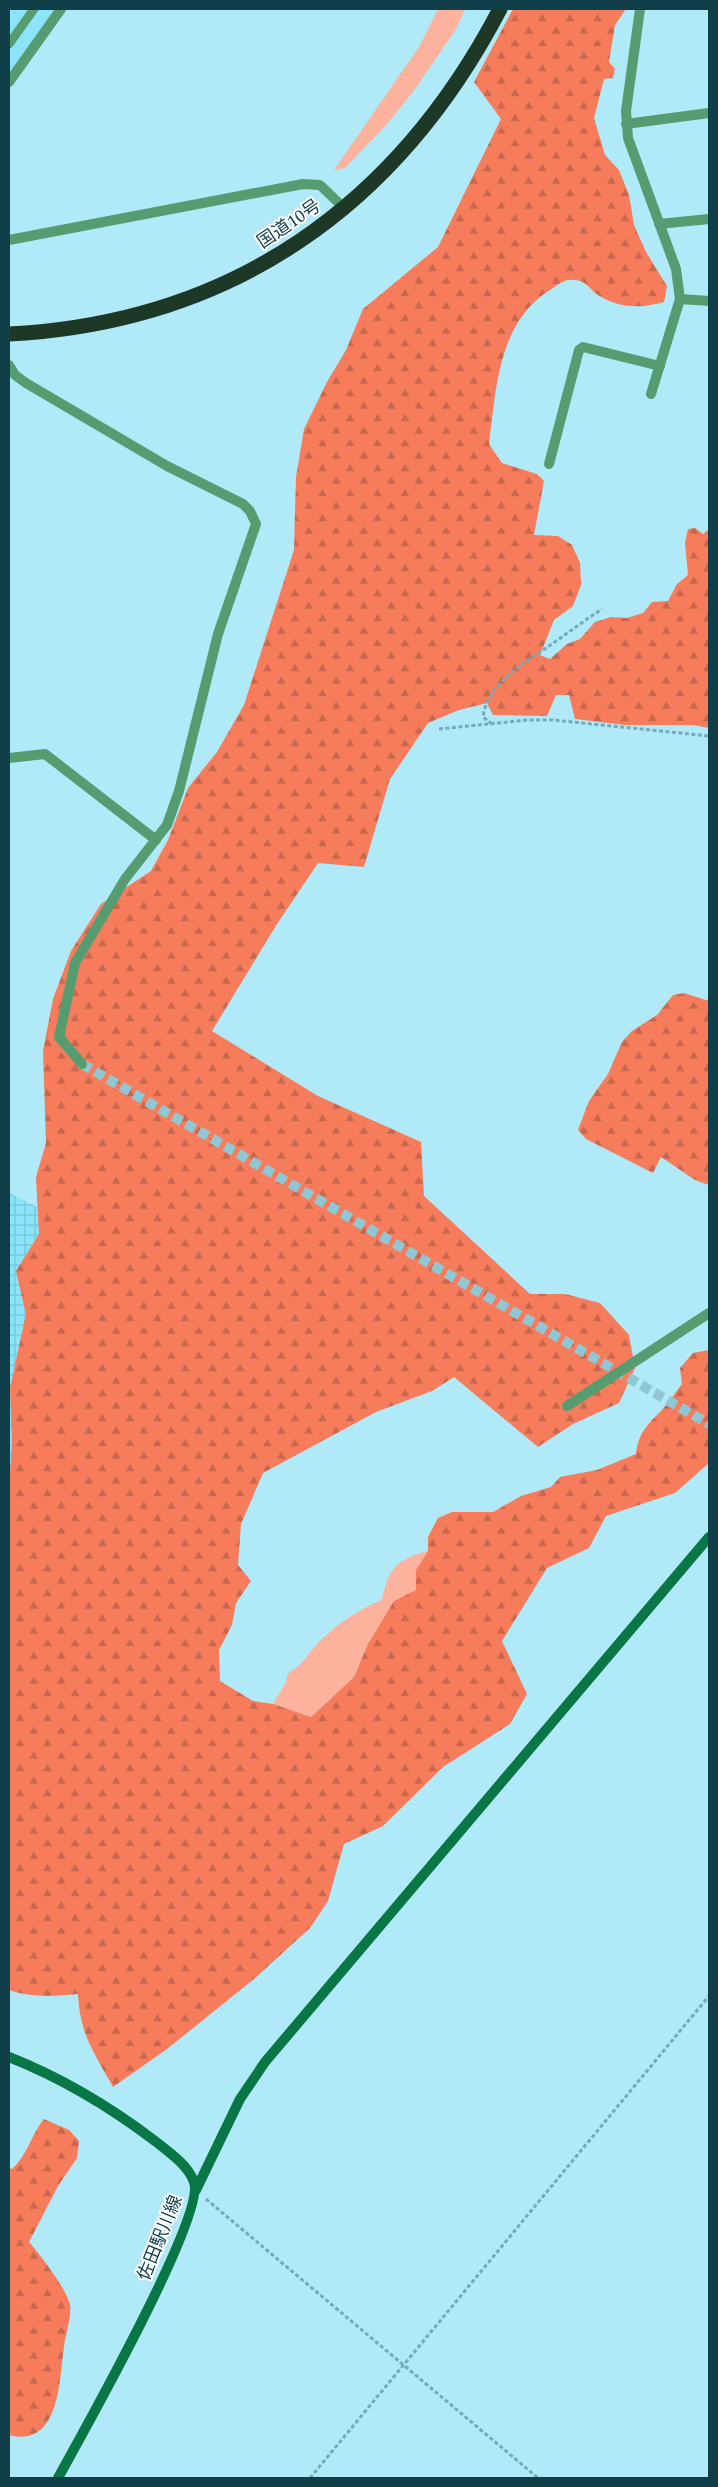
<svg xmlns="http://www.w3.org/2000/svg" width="718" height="2487" viewBox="0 0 718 2487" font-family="Spectral,'Noto Sans JP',serif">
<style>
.built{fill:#8ce4fa}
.industrial{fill:url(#industrial-grid)}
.green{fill:#fcb29d}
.forest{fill:url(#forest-firs)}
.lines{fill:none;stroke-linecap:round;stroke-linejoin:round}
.street-tunnel{stroke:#90c7d5;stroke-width:10;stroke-dasharray:10 5;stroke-linecap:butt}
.path{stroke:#75aab7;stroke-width:3;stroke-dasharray:4 2.5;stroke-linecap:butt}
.lane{stroke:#559d71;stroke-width:9}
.street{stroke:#559d71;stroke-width:10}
.secondary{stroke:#097745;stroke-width:10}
.highway{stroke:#1e3828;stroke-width:15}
.labels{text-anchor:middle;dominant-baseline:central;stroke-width:4;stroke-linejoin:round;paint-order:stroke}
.street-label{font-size:18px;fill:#113f49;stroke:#fff}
</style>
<defs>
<pattern id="industrial-grid" width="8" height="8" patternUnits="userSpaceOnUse" patternTransform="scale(1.25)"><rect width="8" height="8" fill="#8ce4fa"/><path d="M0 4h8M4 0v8" fill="none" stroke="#78c5d8"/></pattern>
<pattern id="forest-firs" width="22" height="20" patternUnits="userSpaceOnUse" patternTransform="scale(1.25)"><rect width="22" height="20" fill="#f77c5b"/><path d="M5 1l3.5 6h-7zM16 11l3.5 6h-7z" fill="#c7674d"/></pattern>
</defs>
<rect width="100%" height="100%" fill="#b0e9f8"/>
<path class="built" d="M9,9H55L9,77Z"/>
<path class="industrial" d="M9,1193L41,1209L22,1439L9,1665Z"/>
<g class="green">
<path d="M438,9H465L456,29L413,92L387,124L345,168L334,170L419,47Z"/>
<path d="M428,1551L416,1570V1590L394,1601L368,1644L354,1677L311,1717L273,1704L286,1682L288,1673C304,1666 310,1649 323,1638C340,1622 360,1609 382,1600C388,1569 397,1559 428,1551Z"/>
</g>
<g class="forest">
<path d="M513,9H626L615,25L609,62L615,69L613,78L604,79L594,118L605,155L619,170L629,195L634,225L646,252L667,286L664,302C639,309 616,308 595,293C591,289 585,282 580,281C567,277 560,283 550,290C498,322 496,390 489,444L502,463L537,474L544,481L534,535L558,536L572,545L580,563L581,585L573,606L554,620L540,655L550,659L567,644L580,639L595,622L611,617L627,618L643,613L652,602L668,601L677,584L688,575L685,543L688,529L695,528L703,534L709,529V728L693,725H625L575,719L569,695H556L547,716L493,715L487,703L459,710L428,723L390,779L364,867L318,863L277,924L212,1031L318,1096L421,1142L424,1196L530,1294H565L600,1303L629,1335L635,1368L619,1403L573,1424L538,1447L454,1377L432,1391L376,1412L263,1473L241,1524L238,1565L251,1581L236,1603L232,1625L219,1650L220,1681L253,1701L273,1704L311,1717L354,1677L368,1644L394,1601L416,1590V1570L428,1551V1537L438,1518L452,1512H493L521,1496L551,1487L560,1477L597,1470L636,1454C638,1433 648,1424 662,1410C669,1402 675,1393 682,1384L680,1368L693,1353L709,1350V1463L675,1493L606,1516L589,1548L547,1568L502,1641L527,1694L510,1724L443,1767L383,1826L344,1844L328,1901L310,1928L254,1979L167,2049L113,2087C94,2052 80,2035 78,1994C54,1996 31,1998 9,1990V1486L12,1443L10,1388L26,1314L16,1271L39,1234L36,1177L46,1143L43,1051L53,999L71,951L101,904L151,871L168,840L188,788L217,752L244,705L294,550L296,477L304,429L327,382L346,350L363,309L438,247L501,119L474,82Z"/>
<path d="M684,993L709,1001V1185L695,1180L661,1157L653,1173L586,1139L578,1130L589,1101L608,1074L622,1042L632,1031L657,1015L673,995Z"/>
<path d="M44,2119L69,2130L79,2141L77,2158L58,2186L29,2242C40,2255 67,2289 70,2305C72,2315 65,2336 64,2347C59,2381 60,2448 9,2435V2168L12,2169C27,2156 31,2135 44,2119Z"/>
</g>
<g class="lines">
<path class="street-tunnel" d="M82,1064L709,1424"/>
<g class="path">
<path d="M492,724L483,717C488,682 525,662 552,644C569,632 585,620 602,609"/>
<path d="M439,729L527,720H553L709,736"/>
<path d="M206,2199L538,2478"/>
<path d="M310,2478L709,1996"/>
</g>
<path class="lane" d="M9,44L34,9"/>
<g class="street">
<path d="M640,9L626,111L628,138L676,269L680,299L651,394"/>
<path d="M9,82L61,9"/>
<path d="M626,124L709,113"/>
<path d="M659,224L709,219"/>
<path d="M9,240L303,184L320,185L344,208"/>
<path d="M680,299L709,301"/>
<path d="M9,365L15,375L26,383L167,466L243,504L250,511L256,524L218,634L179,791L167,825L125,879L75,963L59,1037L82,1064"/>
<path d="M549,464L579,350L583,347L660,366"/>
<path d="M9,758L45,754L156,840"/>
<path d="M567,1406L709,1313"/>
</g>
<g class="secondary">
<path d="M9,2057C62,2078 109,2106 155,2141C169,2152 188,2165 194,2182C206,2215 81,2436 58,2478"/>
<path d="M196,2190L240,2099L265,2062L709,1537"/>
</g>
<path class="highway" d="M9,334C233,322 397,206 500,9"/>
</g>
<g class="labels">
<g class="street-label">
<text transform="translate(289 224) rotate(-34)">国道10号</text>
<text transform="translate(160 2238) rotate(-68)">佐田駅川線</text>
</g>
</g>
<rect width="718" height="2487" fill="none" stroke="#113f49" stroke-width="20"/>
</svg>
